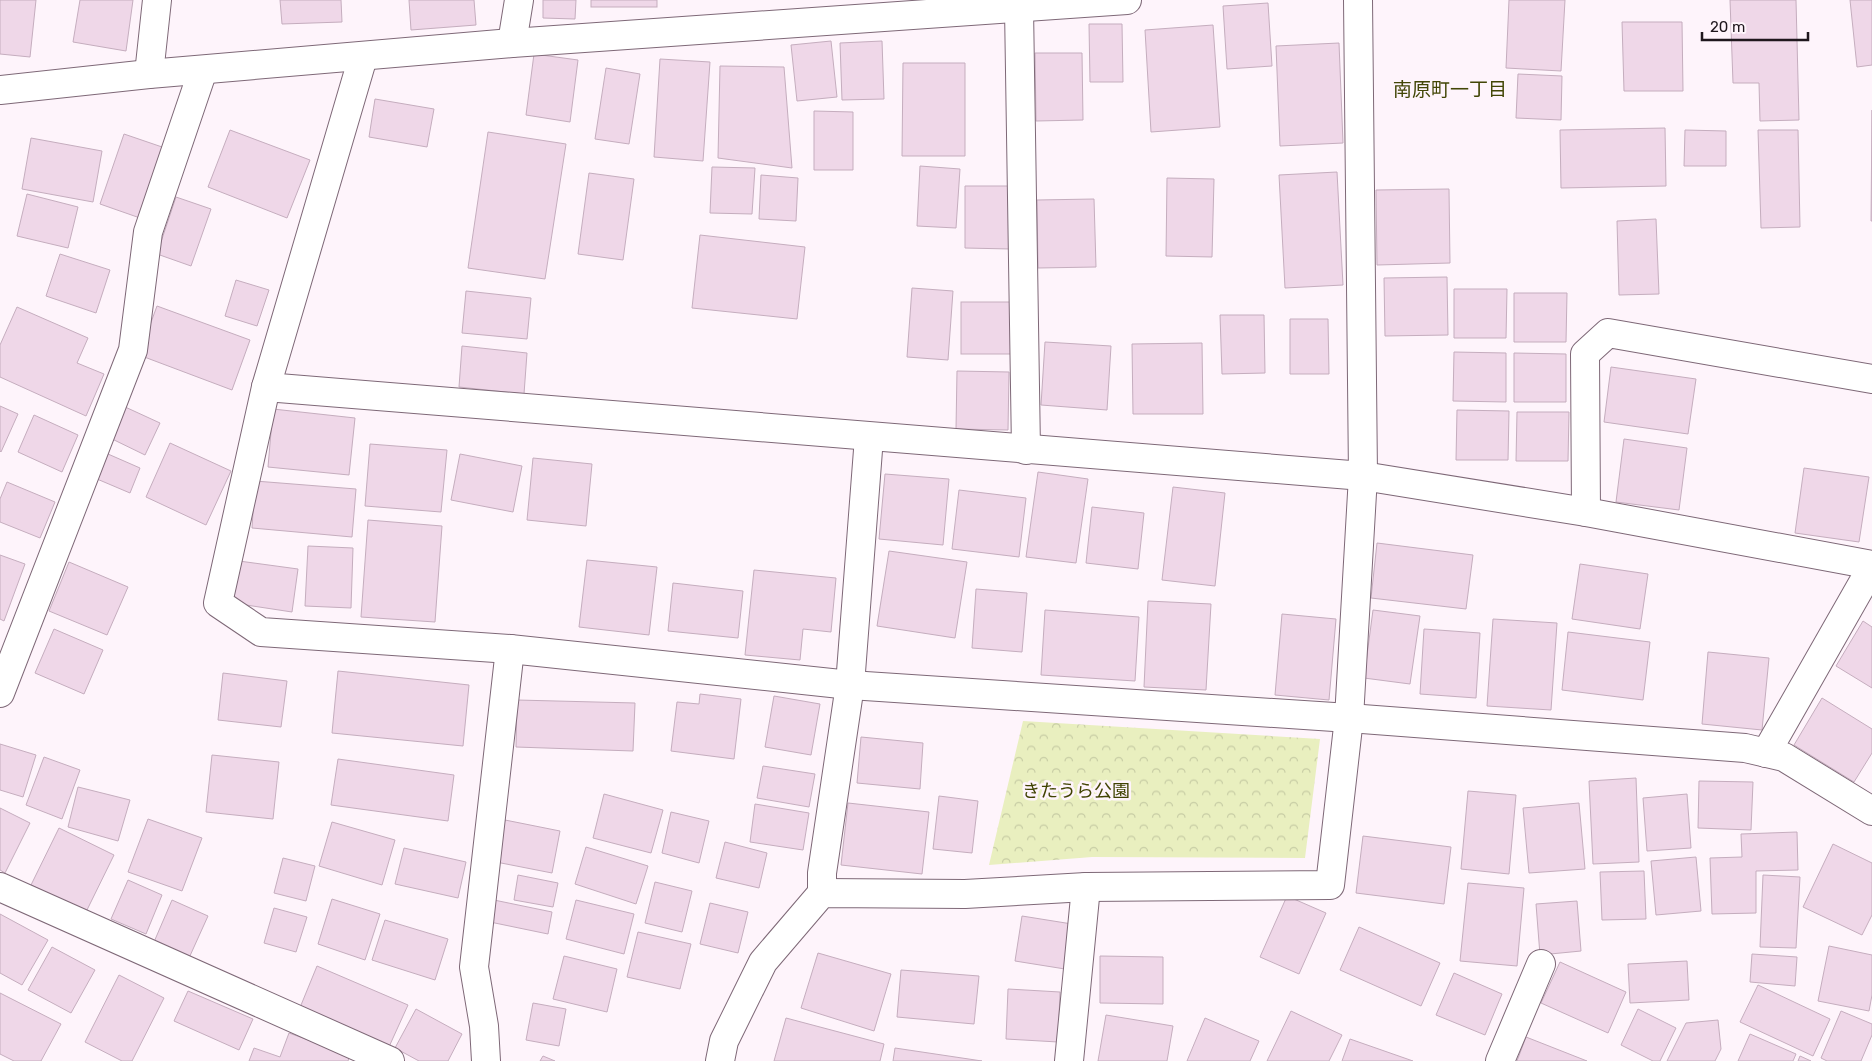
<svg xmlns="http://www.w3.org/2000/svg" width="1872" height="1061" viewBox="0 0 1872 1061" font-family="Rubik,'Noto Sans JP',sans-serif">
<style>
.park{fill:url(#park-crowns)}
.building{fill:#efd7e8;stroke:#c5adbe}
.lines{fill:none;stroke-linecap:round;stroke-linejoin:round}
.minor-casing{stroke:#7e6877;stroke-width:30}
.minor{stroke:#fff;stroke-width:28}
.labels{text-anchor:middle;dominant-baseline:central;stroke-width:5;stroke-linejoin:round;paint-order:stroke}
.park-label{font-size:18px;fill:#404302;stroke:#fef4fb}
.neighbourhood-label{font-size:19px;fill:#424606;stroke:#fef4fb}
</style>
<defs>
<pattern id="park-crowns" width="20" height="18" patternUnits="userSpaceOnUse" patternTransform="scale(1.25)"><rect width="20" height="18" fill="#e9efbf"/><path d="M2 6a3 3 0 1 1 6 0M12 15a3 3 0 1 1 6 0" fill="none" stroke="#c7cca4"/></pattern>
</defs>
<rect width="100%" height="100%" fill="#fef4fb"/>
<path class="park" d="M1023,721L1320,739L1305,858L1092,857L989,865Z"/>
<g class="building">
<path d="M0,0H36L30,57L0,54Z"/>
<path d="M80,0H133L126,51L73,42Z"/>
<path d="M280,0H341L342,22L282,24Z"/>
<path d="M409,0H474L476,25L411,30Z"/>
<path d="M543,0H576L575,19L543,18Z"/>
<rect x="591" y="0" width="66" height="7"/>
<path d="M1509,0H1565L1561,71L1506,68Z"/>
<path d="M1730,0H1796L1799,120L1760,121L1759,83H1733Z"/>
<path d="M1850,0H1872V65L1857,67Z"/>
<path d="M1268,3L1272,66L1227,69L1223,6Z"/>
<path d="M1622,22H1682L1683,91H1624Z"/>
<path d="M1089,24H1122L1123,82H1090Z"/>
<path d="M1213,25L1220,127L1151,132L1145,30Z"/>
<path d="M831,41L837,97L797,101L791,45Z"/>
<path d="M882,41L884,99L842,100L840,43Z"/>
<path d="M1339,43L1343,143L1280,146L1276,46Z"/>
<path d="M1035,53H1082L1083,120L1036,121Z"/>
<path d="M534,54L578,60L570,122L526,115Z"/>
<path d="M660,59L710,62L703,161L654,157Z"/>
<path d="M903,63H965V156H902Z"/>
<path d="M720,66L784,67L792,168L718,158Z"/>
<path d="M606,68L640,74L629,144L595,139Z"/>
<path d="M1518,74L1562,76L1561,120L1516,118Z"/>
<path d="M375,99L434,109L427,147L369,137Z"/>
<path d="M1872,110V221H1871Z"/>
<path d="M814,111L853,112V170H814Z"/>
<path d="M1665,128L1666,186L1561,188L1560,130Z"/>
<path d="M230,130L310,160L287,218L208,187Z"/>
<path d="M1685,130L1726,131V166H1684Z"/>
<path d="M1758,130H1798L1800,227L1761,228Z"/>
<path d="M488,132L566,144L545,279L468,268Z"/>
<path d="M124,134L165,148L140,218L100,204Z"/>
<path d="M31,138L102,151L93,202L22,189Z"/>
<path d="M920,166L960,169L956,228L917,226Z"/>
<path d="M712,167L755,168L752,214L710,213Z"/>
<path d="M1337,172L1343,285L1285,288L1279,175Z"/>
<path d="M589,173L634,179L623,260L578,254Z"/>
<path d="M761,175L798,178L796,221L759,219Z"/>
<path d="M1167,178L1214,179L1212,257L1166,256Z"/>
<path d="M965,186H1012L1011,249L965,248Z"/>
<path d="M1449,189L1450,263L1377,265L1376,190Z"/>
<path d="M27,194L78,207L68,248L17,236Z"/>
<path d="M176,197L211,209L191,266L157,254Z"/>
<path d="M1094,199L1096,267L1038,268L1037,200Z"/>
<path d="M1656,219L1659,294L1619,295L1617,221Z"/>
<path d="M700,235L805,247L797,319L692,308Z"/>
<path d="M60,254L110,270L96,313L46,296Z"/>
<path d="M1447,277L1448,335L1385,336L1384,278Z"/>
<path d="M236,280L269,290L257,326L225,316Z"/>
<path d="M912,288L953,291L948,360L907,357Z"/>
<path d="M1454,289H1507L1506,338H1454Z"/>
<path d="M466,291L531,298L527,339L462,333Z"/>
<path d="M1514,293H1567L1566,342H1514Z"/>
<rect x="961" y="302" width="51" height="52"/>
<path d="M157,306L250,340L232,390L139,355Z"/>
<path d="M17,307L88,338L77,363L104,374L86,416L0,377V345Z"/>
<path d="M1220,315H1264L1265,373L1222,374Z"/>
<path d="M1290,319H1328L1329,374H1290Z"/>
<path d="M1045,342L1111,346L1107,410L1041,405Z"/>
<path d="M1202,343L1203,414H1133L1132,344Z"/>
<path d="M462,346L527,353L524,394L459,387Z"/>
<path d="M1454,352L1506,353V402L1453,401Z"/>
<path d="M1514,353L1566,354V402H1514Z"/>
<path d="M1611,367L1696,379L1688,434L1604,422Z"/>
<path d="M957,371L1009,372L1008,430L956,429Z"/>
<path d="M0,406L18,414L1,452L0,451Z"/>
<path d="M123,406L160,423L145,455L108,437Z"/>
<path d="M273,409L355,418L349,475L268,467Z"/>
<path d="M1457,410L1509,411L1508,460H1456Z"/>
<path d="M1517,412H1569L1568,461H1516Z"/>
<path d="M34,415L78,435L62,472L18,452Z"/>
<path d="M1624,439L1687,448L1679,510L1616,502Z"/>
<path d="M170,443L231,471L206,525L146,497Z"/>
<path d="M370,444L447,450L441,512L365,506Z"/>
<path d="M108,454L140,468L130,493L97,479Z"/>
<path d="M460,454L522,466L513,512L451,500Z"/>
<path d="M533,458L592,464L586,526L527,520Z"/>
<path d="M1804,468L1869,477L1859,542L1795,533Z"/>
<path d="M1038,472L1088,479L1076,563L1026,557Z"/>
<path d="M885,474L949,479L943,545L879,539Z"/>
<path d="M255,481L356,489L352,537L252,528Z"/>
<path d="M7,482L55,502L40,538L0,522V499Z"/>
<path d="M1173,487L1225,493L1215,586L1162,580Z"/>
<path d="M959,490L1026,498L1019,557L952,549Z"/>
<path d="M1092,507L1144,513L1138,569L1086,563Z"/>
<path d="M368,520L442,526L435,622L361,617Z"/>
<path d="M1377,543L1473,555L1466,609L1371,598Z"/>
<path d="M308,546L353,548L351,608L305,606Z"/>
<path d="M889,551L967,562L955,638L877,626Z"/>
<path d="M0,555L25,564L4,621L0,619Z"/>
<path d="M587,560L657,567L649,635L579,627Z"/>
<path d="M239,561L298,569L292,612L233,603Z"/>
<path d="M69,562L128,587L107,635L49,611Z"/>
<path d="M1580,564L1648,574L1640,629L1572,619Z"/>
<path d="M754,570L836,578L831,632L803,629L800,660L745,655Z"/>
<path d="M673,583L743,591L738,638L668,631Z"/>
<path d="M976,589L1027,593L1022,652L972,648Z"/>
<path d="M1148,601L1211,604L1206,690L1144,687Z"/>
<path d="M1045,610L1139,617L1135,681L1041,675Z"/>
<path d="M1373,610L1420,616L1410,684L1364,678Z"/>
<path d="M1282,614L1336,619L1329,700L1275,695Z"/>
<path d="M1493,619L1557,623L1551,710L1487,706Z"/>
<path d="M1863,621L1872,627V688L1836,666Z"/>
<path d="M54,629L103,650L84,694L35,673Z"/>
<path d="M1424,629L1480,633L1476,698L1420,694Z"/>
<path d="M1568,632L1650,642L1643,700L1562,690Z"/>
<path d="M1708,652L1769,658L1762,730L1702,724Z"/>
<path d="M338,671L469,685L463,746L332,733Z"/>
<path d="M223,673L287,681L281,727L218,720Z"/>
<path d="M700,694L741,699L734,759L671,751L677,702L699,704Z"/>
<path d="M774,696L820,704L811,755L765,747Z"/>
<path d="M1822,698L1872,729V753L1854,782L1794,745Z"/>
<path d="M517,700L635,703L633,751L516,747Z"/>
<path d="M861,737L923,743L920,789L857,783Z"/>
<path d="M0,744L36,755L23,797L0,790Z"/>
<path d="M212,755L279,762L273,819L206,812Z"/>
<path d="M44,757L80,770L62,819L26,805Z"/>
<path d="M338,759L454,775L448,821L331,805Z"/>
<path d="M763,766L815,774L809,807L757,798Z"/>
<path d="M1636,778L1639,862L1593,864L1589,781Z"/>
<path d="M1699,781L1753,782L1751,830L1698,828Z"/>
<path d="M78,787L130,800L118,841L68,827Z"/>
<path d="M1468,791L1516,795L1509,874L1461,869Z"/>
<path d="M604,794L663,810L651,853L593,838Z"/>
<path d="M1687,794L1691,848L1647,851L1643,798Z"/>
<path d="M939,796L978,801L972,853L933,849Z"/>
<path d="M848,803L929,812L922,874L841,865Z"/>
<path d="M1579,803L1585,869L1529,873L1523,808Z"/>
<path d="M755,804L809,813L803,850L750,842Z"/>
<path d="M0,808L30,823L5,873L0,870Z"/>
<path d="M671,812L709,821L699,863L662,853Z"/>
<path d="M148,819L202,838L182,891L128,872Z"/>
<path d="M505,820L560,831L552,873L496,862Z"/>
<path d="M332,822L395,840L382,885L319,866Z"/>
<path d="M59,828L114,855L86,912L31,885Z"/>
<path d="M1797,832L1798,870L1756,871V913L1712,914L1710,858L1742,857L1741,834Z"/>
<path d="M1363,836L1451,847L1444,904L1356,893Z"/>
<path d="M725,842L767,853L759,888L716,878Z"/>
<path d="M1833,844L1872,863V915L1862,935L1803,907Z"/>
<path d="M586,847L648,866L636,904L575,884Z"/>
<path d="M404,848L466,862L458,898L395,884Z"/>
<path d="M1696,857L1701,911L1656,915L1651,861Z"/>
<path d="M283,858L315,866L306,901L274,893Z"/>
<path d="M1644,871L1646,919L1602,920L1600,872Z"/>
<path d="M518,875L558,883L553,907L514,900Z"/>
<path d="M1763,875L1800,877L1796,948L1760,947Z"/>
<path d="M128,880L162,895L146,934L111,919Z"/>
<path d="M655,882L692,891L682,932L645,923Z"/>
<path d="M1468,883L1524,888L1517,966L1460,961Z"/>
<path d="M1287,896L1326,913L1299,974L1260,957Z"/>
<path d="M332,899L380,914L365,960L318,944Z"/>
<path d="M172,900L208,916L189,958L154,942Z"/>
<path d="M494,900L552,912L548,934L490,922Z"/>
<path d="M576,900L634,914L624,954L566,939Z"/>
<path d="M1577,901L1581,951L1540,955L1536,904Z"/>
<path d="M710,903L748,912L738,953L700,944Z"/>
<path d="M274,908L307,917L296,952L264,943Z"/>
<path d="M0,914L48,940L22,985L0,973Z"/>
<path d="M1022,916L1072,924L1065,969L1015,961Z"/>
<path d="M385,920L448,939L435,980L372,960Z"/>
<path d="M1359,927L1440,963L1421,1006L1340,970Z"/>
<path d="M638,932L691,944L680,989L627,977Z"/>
<path d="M1829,946L1872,955V995L1869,1011L1818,1001Z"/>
<path d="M52,947L95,970L71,1013L28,990Z"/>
<path d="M818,953L891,974L874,1031L801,1008Z"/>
<path d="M1752,954L1797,957L1795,986L1750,982Z"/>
<path d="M564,956L617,969L607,1012L553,999Z"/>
<path d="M1100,956L1163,957V1004L1100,1003Z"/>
<path d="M1687,961L1689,1000L1630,1003L1628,964Z"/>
<path d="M1560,962L1626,992L1608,1033L1541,1003Z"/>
<path d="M317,966L408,1005L388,1049L299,1010Z"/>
<path d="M901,970L979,976L974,1024L897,1017Z"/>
<path d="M1454,973L1502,994L1485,1035L1436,1015Z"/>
<path d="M119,975L164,998L132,1061H122L85,1042Z"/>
<path d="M1758,985L1830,1019L1813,1056L1740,1022Z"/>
<path d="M1008,989L1060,992L1058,1042L1006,1039Z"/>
<path d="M188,991L253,1019L239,1050L174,1021Z"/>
<path d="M0,993L61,1024L41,1061H14L0,1054Z"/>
<path d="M533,1003L566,1009L559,1046L526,1040Z"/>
<path d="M416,1009L462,1034L448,1061H419L395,1048Z"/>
<path d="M1638,1009L1676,1028L1660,1061H1653L1621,1045Z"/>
<path d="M1291,1011L1342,1035L1329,1061H1267Z"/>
<path d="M1841,1011L1872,1024V1035L1861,1061H1827L1821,1058Z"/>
<path d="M1106,1015L1173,1026L1167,1061H1098Z"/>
<path d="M786,1018L884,1044L880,1061H774Z"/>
<path d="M1205,1018L1259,1041L1250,1061H1187Z"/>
<path d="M1718,1020L1721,1049L1715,1061H1667L1686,1023Z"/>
<path d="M289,1033L350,1055L348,1061H249L254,1048L280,1057Z"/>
<path d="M1750,1034L1796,1054L1793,1061H1738Z"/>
<path d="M1526,1037L1587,1061H1517Z"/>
<path d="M1350,1039L1413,1061H1342Z"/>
<path d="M895,1048L982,1061H893Z"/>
<path d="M543,1056L555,1061H540Z"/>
<path d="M1800,1056L1811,1061H1798Z"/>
</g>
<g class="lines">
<defs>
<g id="minor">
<path d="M1019,8L1026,450"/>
<path d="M512,43L519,0"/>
<path d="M363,57L266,387L218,603L261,632L510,649L850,685L1349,718L1745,748L1784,757L1872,811"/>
<path d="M149,74L157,0"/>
<path d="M0,90L149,74L512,43L1127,0"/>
<path d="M266,387L1363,476L1586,512L1872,565"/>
<path d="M1586,512L1585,354L1608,333L1872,379"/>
<path d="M0,693L133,350L148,232L203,70"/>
<path d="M1766,753L1872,567"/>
<path d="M0,887L390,1061"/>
<path d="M822,893V873L850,685L869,437"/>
<path d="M486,1061L484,1026L474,967L510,649"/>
<path d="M720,1061L724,1041L763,962L822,893L965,894L1086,887L1330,885L1349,718L1363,476L1358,0"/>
<path d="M1069,1061L1086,887"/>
<path d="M1500,1061L1541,964"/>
</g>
</defs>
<use href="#minor" class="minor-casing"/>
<use href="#minor" class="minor"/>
</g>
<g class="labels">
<g class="park-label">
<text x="1076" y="791">きたうら公園</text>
</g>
<g class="neighbourhood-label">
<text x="1450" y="89">南原町一丁目</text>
</g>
</g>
<path d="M1702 32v8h106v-8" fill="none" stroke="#1f171d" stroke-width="2.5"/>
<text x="1710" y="32" font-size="15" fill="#1f171d" stroke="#fef4fb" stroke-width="4" paint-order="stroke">20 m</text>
</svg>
